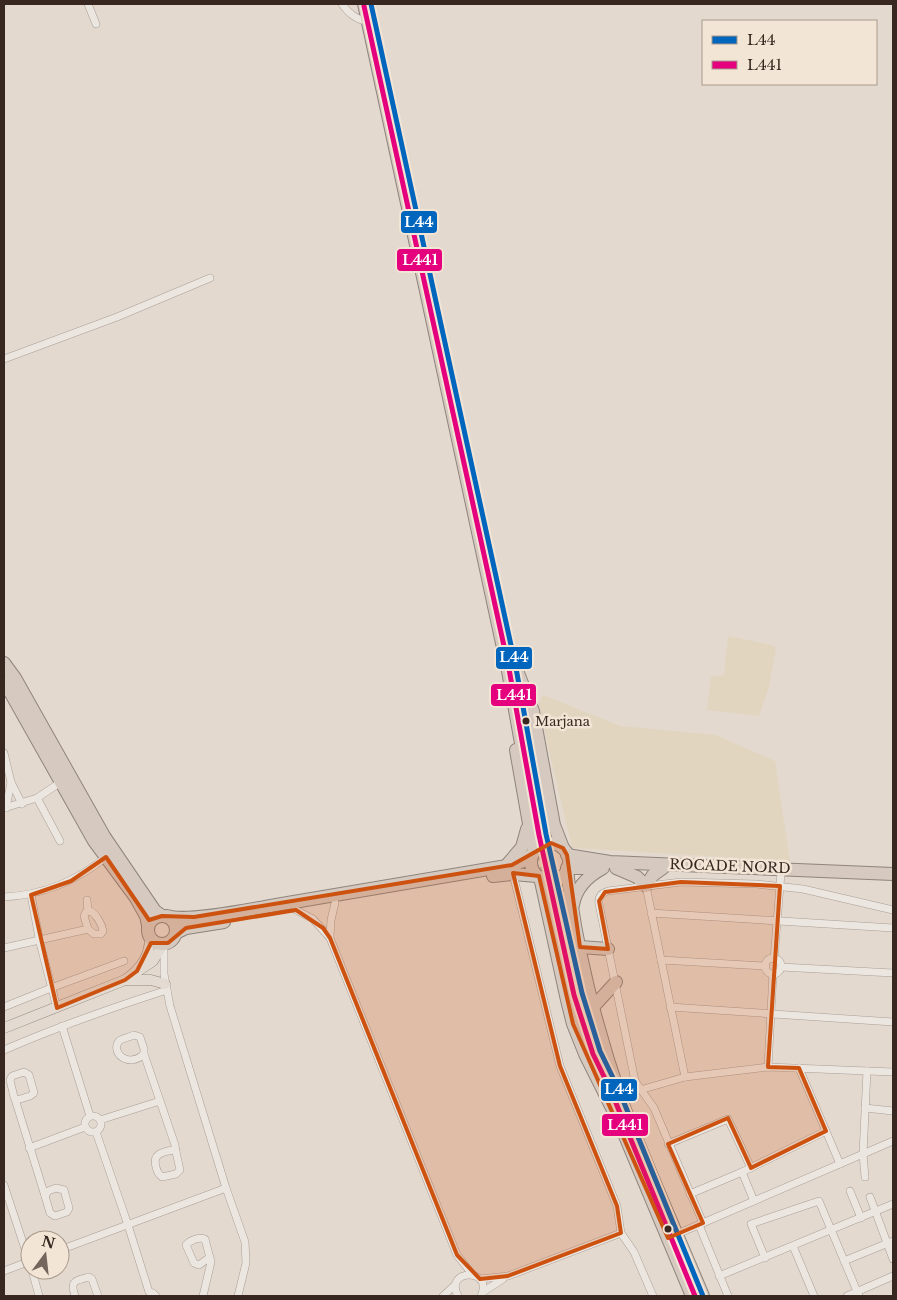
<svg xmlns="http://www.w3.org/2000/svg" width="897" height="1300" viewBox="0 0 897 1300" font-family="'Libre Baskerville',serif">
<style>
.farmland{fill:#e2d5c0}
.lines{fill:none;stroke-linecap:round;stroke-linejoin:round}
.highway-tunnel{stroke:#c1b5ab;stroke-width:12;stroke-dasharray:12 6;stroke-linecap:butt}
.street-casing{stroke:#a99f97;stroke-width:8}
.primary-casing{stroke:#8e857e;stroke-width:11}
.highway-casing{stroke:#8e857e;stroke-width:14}
.street{stroke:#ece6e0;stroke-width:7}
.primary{stroke:#e3dbd1;stroke-width:10}
.highway{stroke:#d6c9bf;stroke-width:12}
.bus-1-casing{stroke:#f3e5d5;stroke-width:9}
.bus-2-casing{stroke:#f3e5d5;stroke-width:9}
.bus-1{stroke:#0065bd;stroke-width:5}
.bus-2{stroke:#e5007d;stroke-width:5}
.marked{fill:#cd520f;fill-opacity:0.2;stroke:#cd520f;stroke-width:4;stroke-linejoin:round}
.bus-dot{fill:#372720;stroke:#f3e5d5;stroke-width:2}
.labels{text-anchor:middle;dominant-baseline:central;stroke-width:5;stroke-linejoin:round;paint-order:stroke}
.bus-label{font-size:13px;fill:#372720;stroke:#f3e5d5;text-anchor:start}
.street-label{font-size:14px;fill:#372720;stroke:#f3e5d5}
.line-badge{stroke:#f3e5d5;stroke-width:2}
.badge-label{font-size:14px;text-anchor:middle;font-weight:bold;fill:#fff}
</style>
<rect width="100%" height="100%" fill="#e4d9ce"/>
<g class="farmland">
<path d="M728,636L772,645L776,648L769,687L759,716L707,710L711,677L724,675Z"/>
<path d="M543,695L620,726L716,735L775,761L790,861L572,848L538,704Z"/>
</g>
<g class="lines">
<path class="highway-tunnel" d="M524,760L549,889L582,1024"/>
<defs>
<g id="street">
<path d="M88,4L96,24"/>
<path d="M342,4C349,14 356,19 368,22"/>
<path d="M4,359L117,317L210,278"/>
<path d="M4,753L11,782L22,804"/>
<path d="M37,798L60,841"/>
<path d="M4,808L37,798L61,782"/>
<path d="M6,808L11,782"/>
<path d="M513,874L560,1066L617,1206L621,1233L634,1252L653,1296"/>
<path d="M646,886L685,1077"/>
<path d="M31,895L40,943L57,1008"/>
<path d="M4,897C43,895 75,882 106,857"/>
<path d="M87,900L88,911"/>
<path d="M296,910L313,919L330,938L457,1255L473,1275"/>
<path d="M90,911C96,914 102,924 103,931L101,934H94L88,929L84,916L86,912Z"/>
<path d="M651,913L893,928"/>
<path d="M330,937L331,920L335,903"/>
<path d="M164,944V974L170,1006L226,1188L245,1242L246,1263L238,1296"/>
<path d="M4,948L88,929"/>
<circle cx="773" cy="966" r="8"/>
<path d="M774,959L781,873"/>
<path d="M661,960L766,966"/>
<path d="M781,967L893,973"/>
<path d="M4,1007L51,988L124,961"/>
<path d="M670,1007L893,1022"/>
<path d="M62,1026L90,1116"/>
<path d="M134,1035L140,1037L144,1049V1054C128,1069 110,1052 119,1041C122,1038 130,1037 134,1035Z"/>
<path d="M4,1050C57,1027 111,1008 167,990"/>
<path d="M144,1054L175,1145L176,1152"/>
<path d="M768,1067L773,974"/>
<path d="M799,1068L840,1164"/>
<path d="M24,1072L29,1075L34,1093L30,1096L17,1100L14,1097L10,1080L12,1076Z"/>
<path d="M614,1089L635,1081"/>
<path d="M640,1090L685,1077L768,1067L893,1072"/>
<path d="M15,1099L45,1196"/>
<path d="M865,1108L893,1111"/>
<circle cx="93" cy="1124" r="8"/>
<path d="M100,1120L160,1101"/>
<path d="M96,1132L128,1225L149,1292L153,1293L156,1296"/>
<path d="M668,1144L728,1119L751,1168"/>
<path d="M29,1148L85,1127"/>
<path d="M173,1150L176,1152L180,1170L176,1174L162,1177C158,1174 157,1172 156,1167C152,1154 162,1152 173,1150Z"/>
<path d="M742,1172L754,1201"/>
<path d="M865,1177L863,1154L867,1071"/>
<path d="M4,1185L30,1264"/>
<path d="M56,1188L64,1190L69,1208L67,1212L55,1216L50,1213L45,1196L48,1191Z"/>
<path d="M850,1191L861,1218"/>
<path d="M690,1194L742,1172L826,1131"/>
<path d="M870,1197L893,1259"/>
<path d="M703,1223L654,1108L635,1081L599,904C598,897 601,893 608,891L681,882L756,884L803,889L893,910"/>
<path d="M699,1225L728,1296"/>
<path d="M675,1235L893,1141"/>
<path d="M793,1246L814,1296"/>
<path d="M60,1250L226,1188"/>
<path d="M765,1258L751,1224L819,1201L859,1296"/>
<path d="M844,1261L893,1241"/>
<path d="M32,1270L39,1296"/>
<path d="M4,1271L30,1261"/>
<path d="M719,1276L893,1204"/>
<path d="M480,1279L508,1276L621,1233"/>
<path d="M483,1292L503,1279"/>
<path d="M75,1296C70,1281 74,1281 89,1277L92,1279L98,1296"/>
<path d="M203,1296L211,1262L205,1239C199,1237 190,1240 186,1245L194,1263L199,1265L210,1257"/>
<path d="M443,1296L455,1285"/>
<path d="M458,1296C443,1268 495,1268 481,1296"/>
<path d="M847,1296L893,1276"/>
</g>
<g id="primary">
<path d="M138,971L153,961L163,944"/>
<path d="M125,980H151L165,984"/>
<path d="M4,1028L125,980C140,970 150,956 150,938"/>
</g>
<g id="highway">
<path d="M364,4L508,671L524,760"/>
<path d="M4,663L15,678L104,836L155,911L162,916"/>
<path d="M516,668L533,711L554,825L563,848"/>
<path d="M4,681L94,841L136,898L146,916L148,925"/>
<path d="M516,750L534,852"/>
<circle cx="550" cy="862" r="19"/>
<path d="M567,855L610,862L893,874"/>
<path d="M506,866L522,847L527,829"/>
<path d="M567,868H600"/>
<path d="M616,868L637,877L646,886L653,875L663,868"/>
<path d="M567,870C575,944 596,1028 621,1099C646,1166 676,1231 703,1296"/>
<path d="M493,876L513,874L537,876"/>
<path d="M540,877L567,1000L573,1024L585,1054L620,1124L692,1296"/>
<path d="M573,905C576,887 588,876 603,868"/>
<circle cx="162" cy="930" r="14"/>
<path d="M167,916C186,923 252,909 276,905C354,892 433,879 512,865L523,861L533,854"/>
<path d="M176,933L186,928L224,922"/>
<path d="M580,947L608,949"/>
<path d="M594,1006L616,982"/>
</g>
</defs>
<use href="#street" class="street-casing"/>
<use href="#primary" class="primary-casing"/>
<use href="#highway" class="highway-casing"/>
<use href="#street" class="street"/>
<use href="#primary" class="primary"/>
<use href="#highway" class="highway"/>
<defs>
<path id="bus-1" d="M371,4L516,668L546,834L582,993L600,1051L618,1088L703,1296"/>
<path id="bus-2" d="M364,6L509,669L539,835L574,995L593,1054L611,1091L695,1296"/>
</defs>
<use href="#bus-1" class="bus-1-casing"/>
<use href="#bus-2" class="bus-2-casing"/>
<use href="#bus-1" class="bus-1"/>
<use href="#bus-2" class="bus-2"/>
</g>
<path class="marked" d="M551,843L563,848L567,855L580,947L608,949L599,901L605,892L681,882L780,886L768,1067L799,1068L826,1131L751,1168L728,1118L668,1144L703,1223L668,1238L573,1024L539,876L513,873L560,1066L617,1206L621,1233L508,1276L480,1279L457,1255L330,938L323,928L296,910L186,928L168,943H151L137,971L125,980L57,1008L31,895L71,881L106,857L149,920L162,916L194,917L512,865Z"/>
<g class="bus-dot">
<circle cx="526" cy="721" r="4.5"/>
<circle cx="668" cy="1229" r="4.5"/>
</g>
<g class="labels">
<g class="bus-label">
<text x="535" y="721">Marjana</text>
</g>
<g class="street-label">
<text transform="translate(730 866) rotate(2)">ROCADE NORD</text>
</g>
</g>
<g class="line-badge">
<rect x="400" y="210" width="38" height="24" rx="5" fill="#0065bd"/>
<rect x="396" y="248" width="47" height="24" rx="5" fill="#e5007d"/>
<rect x="495" y="646" width="38" height="24" rx="5" fill="#0065bd"/>
<rect x="490" y="683" width="47" height="24" rx="5" fill="#e5007d"/>
<rect x="600" y="1078" width="38" height="24" rx="5" fill="#0065bd"/>
<rect x="601" y="1113" width="48" height="24" rx="5" fill="#e5007d"/>
</g>
<g class="badge-label">
<text x="419" y="227">L44</text>
<text x="420" y="265">L441</text>
<text x="514" y="662">L44</text>
<text x="514" y="700">L441</text>
<text x="619" y="1094">L44</text>
<text x="625" y="1130">L441</text>
</g>
<rect width="897" height="1300" fill="none" stroke="#372720" stroke-width="10"/>
<rect x="702" y="20" width="175" height="65" fill="#f3e5d5" stroke="#a8998d"/>
<rect x="712" y="36" width="25" height="8" fill="#0065bd" stroke="#a8998d"/>
<text x="747" y="45" font-size="15" fill="#372720">L44</text>
<rect x="712" y="61" width="25" height="8" fill="#e5007d" stroke="#a8998d"/>
<text x="747" y="70" font-size="15" fill="#372720">L441</text>
<g transform="translate(45 1255) rotate(15)"><circle r="24" fill="#f3e5d5" stroke="#a8998d"/>
<path d="M0-4L9 19L0 12L-9 19Z" fill="#74655d"/>
<text y="-8" font-size="14" font-weight="bold" text-anchor="middle" fill="#372720">N</text>
</g>
</svg>
